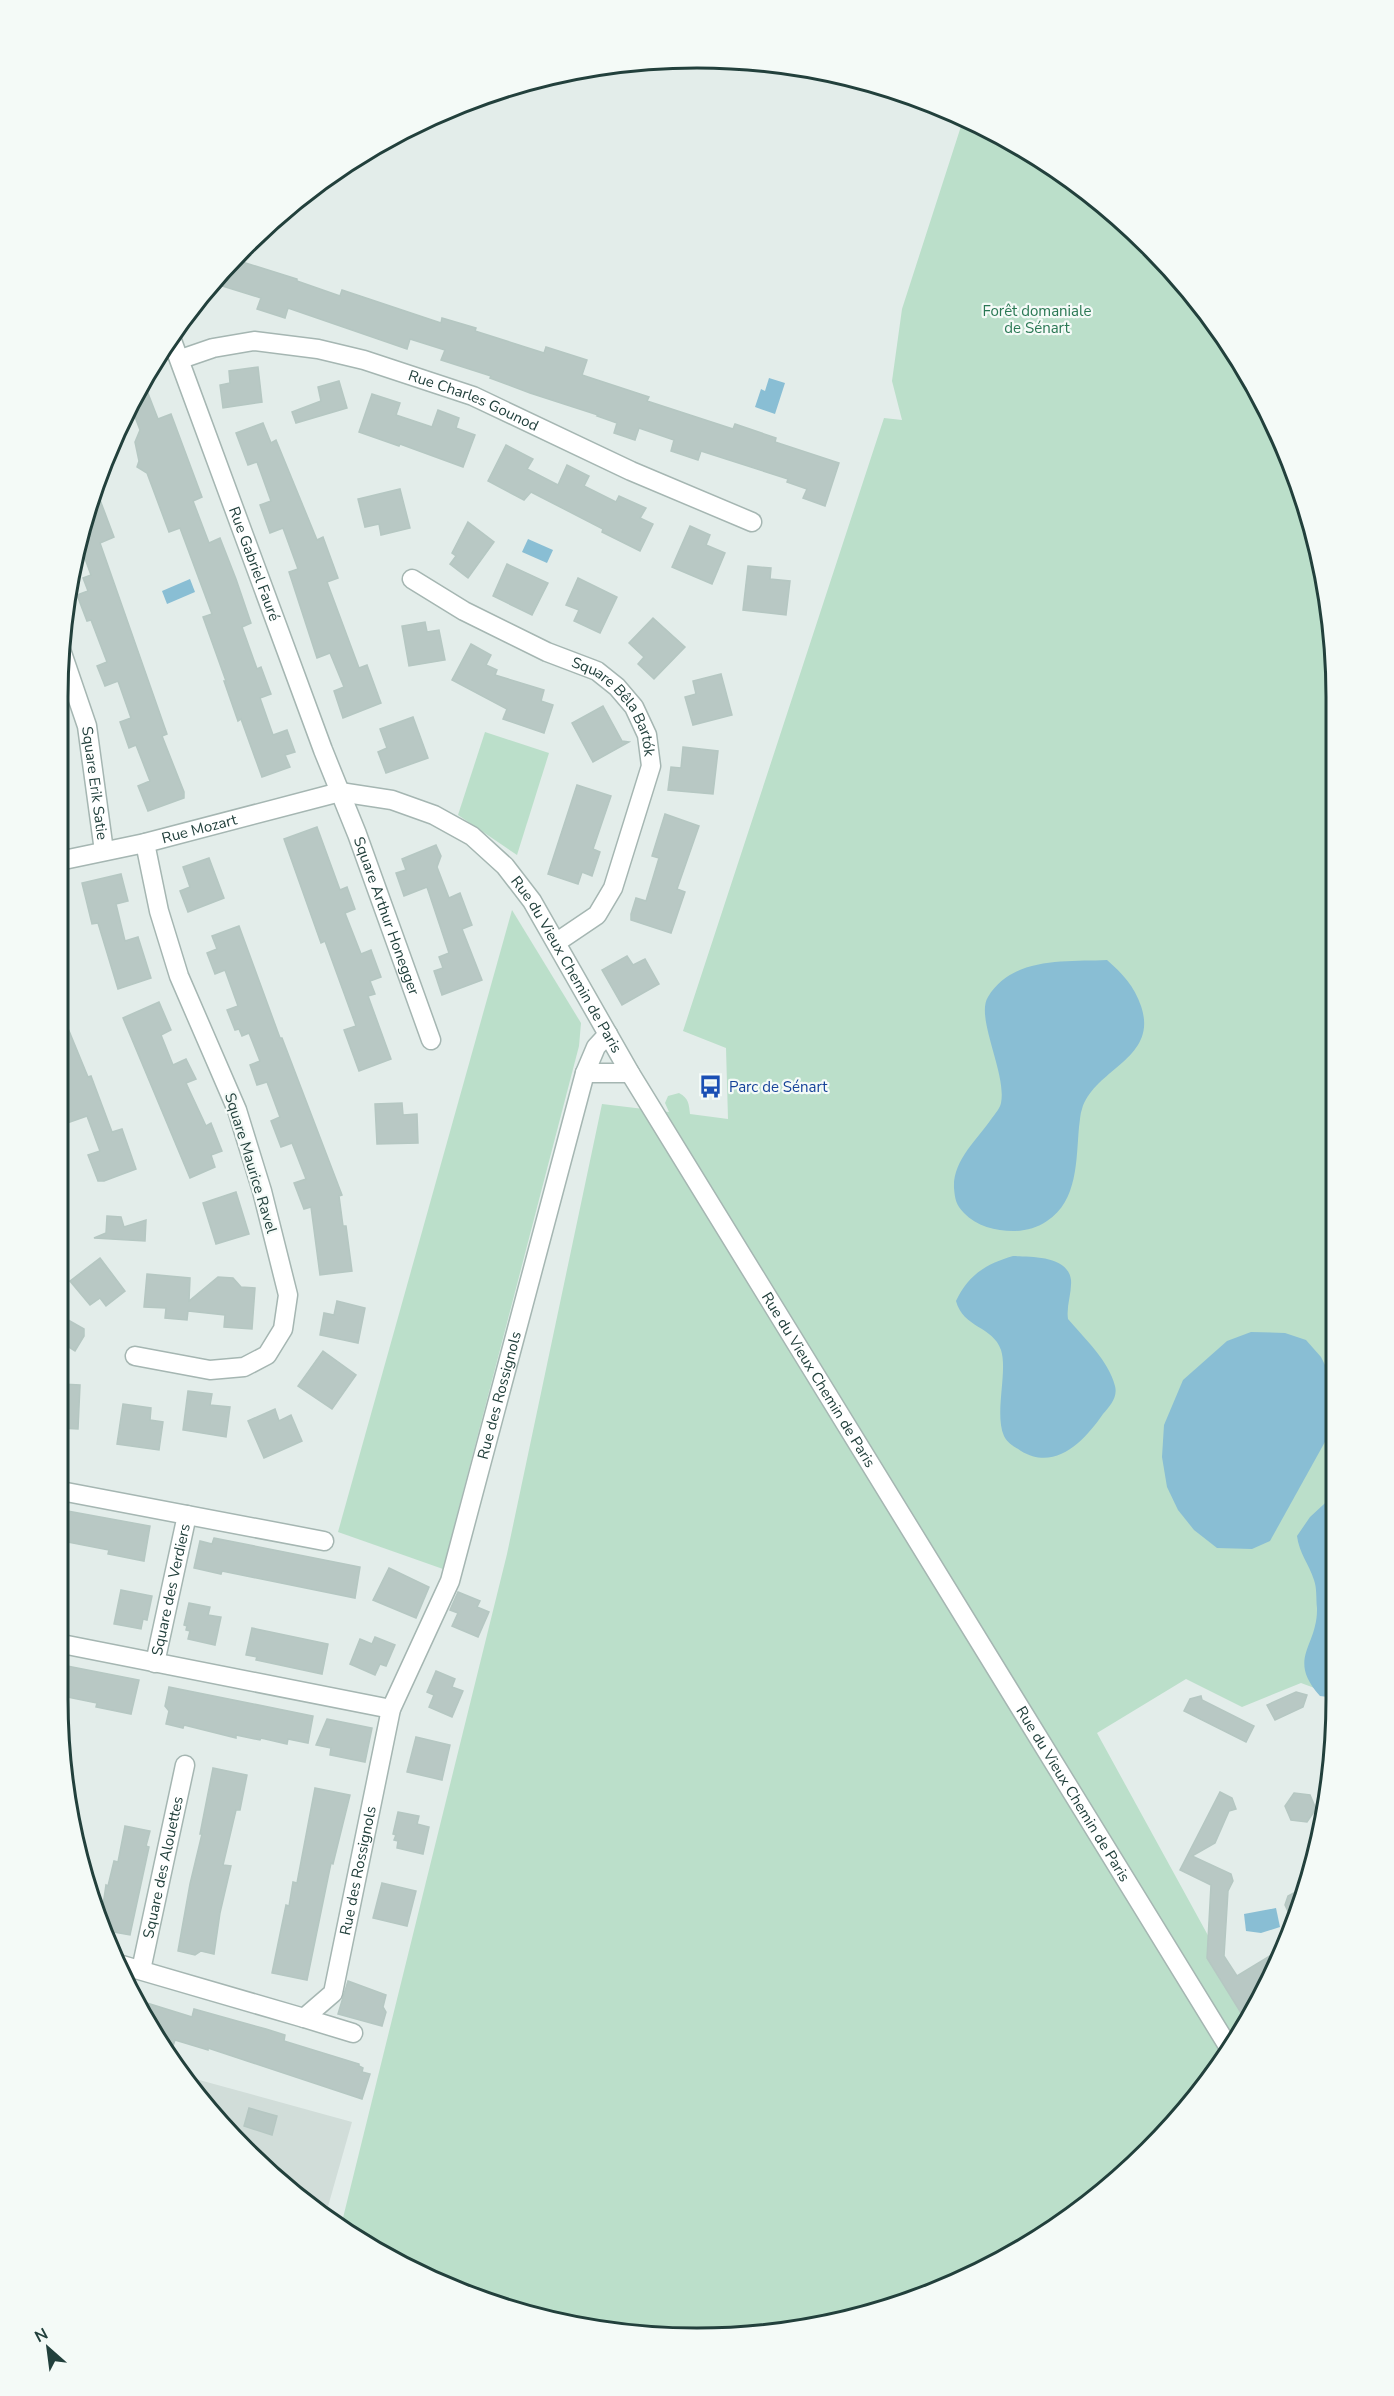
<svg xmlns="http://www.w3.org/2000/svg" width="1394" height="2396" viewBox="0 0 1394 2396" font-family="'Nunito Sans',sans-serif">
<style>
.built{fill:#d1ddd9}
.green{fill:#bbdfca}
.water{fill:#89bed4}
.building{fill:#b8c8c4;stroke:#b5c7c2;stroke-width:1.5}
.lines{fill:none;stroke-linecap:round;stroke-linejoin:round}
.minor-casing{stroke:#a5b6b2;stroke-width:21}
.minor{stroke:#fff;stroke-width:18}
.labels{text-anchor:middle;dominant-baseline:central;stroke-width:4.5;stroke-linejoin:round;paint-order:stroke}
.park-label{font-size:15px;fill:#2a7854;stroke:#f4faf7}
.street-label{font-size:15px;fill:#22403c;stroke:#f4faf7}
.transit-label{font-size:15px;fill:#164399;stroke:#f4faf7;text-anchor:start}
.rim{fill:none;stroke:#22403c;stroke-width:3}
</style>
<rect width="100%" height="100%" fill="#e3edea"/>
<path class="built" d="M181,2075L352,2122L325,2217L245,2152L189,2088Z"/>
<g class="green">
<path d="M964,117L1052,165L1150,245L1251,377L1303,492L1336,655V1696L1301,1683L1242,1707L1186,1679L1097,1733L1250,2012L1229,2054L1178,2121L1087,2207L1017,2253L903,2305L822,2327L697,2339L531,2317L414,2273L340,2230L507,1554L602,1104L669,1112L665,1103L668,1096L679,1093C689,1098 689,1105 690,1114L728,1119L726,1048L683,1031L884,418L902,420L892,381L902,309Z"/>
<path d="M485,732L549,753L517,855L458,815Z"/>
<path d="M512,910L581,1023L579,1046L443,1569L338,1532Z"/>
</g>
<g class="water">
<path d="M769,378L785,383L775,414L755,407L761,389L765,391Z"/>
<path d="M528,539L553,550L547,563L522,552Z"/>
<path d="M190,579L195,592L167,604L162,591Z"/>
<path d="M1107,960C1123,974 1134,986 1141,1006C1159,1059 1095,1068 1082,1109C1080,1114 1080,1121 1079,1127C1076,1160 1078,1201 1047,1221C1037,1228 1025,1231 1013,1231C996,1231 976,1226 964,1213C956,1205 955,1199 954,1188C953,1160 977,1140 992,1118C995,1114 1000,1108 1001,1103C1007,1074 975,1017 988,997C1013,956 1066,962 1107,960Z"/>
<path d="M1013,1256C1031,1257 1068,1255 1071,1280C1072,1293 1066,1306 1068,1319C1084,1338 1109,1361 1115,1386C1118,1397 1110,1406 1103,1414C1085,1440 1056,1472 1021,1451C1015,1447 1007,1443 1004,1436C994,1413 1008,1372 1001,1350C993,1326 963,1328 956,1301C968,1275 986,1264 1013,1256Z"/>
<path d="M1251,1332L1285,1333L1306,1340L1321,1357L1333,1381L1336,1391V1422L1270,1541L1252,1549L1217,1548L1194,1530L1178,1510L1167,1487L1162,1457L1164,1425L1183,1380L1227,1341Z"/>
<path d="M1336,1493V1698L1320,1696C1286,1658 1318,1647 1317,1608C1316,1599 1317,1588 1314,1580C1309,1564 1299,1553 1297,1536L1310,1517Z"/>
<path d="M1276,1908L1280,1927L1261,1933L1246,1931L1244,1914Z"/>
</g>
<g class="building">
<path d="M233,259L297,279V281L340,296L342,290L441,323L442,318L476,328L475,331L544,353L546,347L587,360L582,375L649,397L647,401L733,429L735,424L776,438L775,442L839,463L825,506L803,498L807,489L787,482L788,479L701,451L698,460L671,451L674,440L639,428L635,440L614,433L617,423L597,416L598,415L530,393L490,378L491,376L441,360L445,350L410,339L407,349L288,308L285,318L257,309L261,298L213,283Z"/>
<path d="M258,367L262,402L223,408L220,385L230,383L229,371Z"/>
<path d="M339,381L347,408L296,423L292,412L321,401L318,387Z"/>
<path d="M144,383L158,419L171,414L202,497L193,501L209,543L220,538L236,579L251,623L242,627L257,669L261,667L271,694L260,698L273,735L287,730L295,752L285,755L290,767L262,777L241,719L238,721L224,681H226L203,617L212,614L180,528L169,532L147,473L137,467L139,461L135,442L140,430L132,409Z"/>
<path d="M372,394L400,403L396,415L432,427L438,410L459,418L456,428L475,435L463,467L400,444L399,446L359,432Z"/>
<path d="M263,423L271,443L276,440L317,540L323,537L338,578L327,582L359,668L367,665L381,703L343,718L334,691L344,687L330,653L317,658L289,572L298,569L283,528L270,533L260,505L271,501L257,462L248,465L236,433Z"/>
<path d="M506,445L533,459L527,469L558,485L567,465L589,476L584,486L616,502L619,496L646,508L640,518L653,524L640,551L602,532L603,529L531,492L524,500L488,481Z"/>
<path d="M94,484L114,537L100,543L167,734L162,736L184,792V798L148,811L138,786L150,781L136,745L129,748L120,722L131,718L118,681L105,686L97,666L107,662L91,620L87,621L77,595L88,591L83,578L91,575L80,545Z"/>
<path d="M400,489L410,528L381,535L379,524L365,527L358,499Z"/>
<path d="M468,522L494,542L468,578L450,564L456,556L452,553Z"/>
<path d="M690,526L710,535L706,545L725,553L712,584L672,567Z"/>
<path d="M507,564L548,583L532,615L493,596Z"/>
<path d="M748,566L771,568L770,579L790,581L786,615L743,610Z"/>
<path d="M578,578L617,597L600,633L574,621L579,610L566,605Z"/>
<path d="M653,618L685,647L654,679L638,664L644,657L629,643Z"/>
<path d="M425,622L427,632L439,630L445,660L409,666L402,626Z"/>
<path d="M471,644L491,655L486,665L497,670L495,675L544,690L541,701L553,705L544,733L503,719L507,709L452,680Z"/>
<path d="M721,674L732,715L693,725L685,697L696,694L693,681Z"/>
<path d="M603,706L622,741L629,742L593,762L572,723Z"/>
<path d="M413,717L428,758L386,773L378,752L387,748L380,729Z"/>
<path d="M683,747L718,751L713,794L668,790L671,767L681,768Z"/>
<path d="M577,785L611,796L593,849L600,852L592,876L582,872L578,884L548,874Z"/>
<path d="M665,814L699,826L677,889L685,892L671,933L631,920V914L636,898L646,901L659,858L652,856Z"/>
<path d="M317,827L340,890L347,887L355,909L345,913L361,954L371,950L381,977L370,981L375,994L368,996L391,1059L359,1071L344,1030L356,1026L325,941L321,943L284,839Z"/>
<path d="M436,845L441,856L437,867L449,898L460,893L472,925L462,929L482,980L442,995L434,971L443,968L439,957L449,953L427,887L404,896L396,873L406,870L402,859Z"/>
<path d="M209,858L224,898L188,912L180,891L190,887L183,867Z"/>
<path d="M121,874L128,901L116,904L125,941L138,937L151,978L118,989L98,923L92,924L82,883Z"/>
<path d="M239,926L280,1038H282L342,1195L339,1196L343,1226H346L352,1271L320,1275L311,1207L304,1209L294,1183L306,1179L292,1143L281,1147L271,1121L280,1117L267,1082L257,1085L250,1065L260,1061L249,1033L242,1036L239,1029L235,1030L227,1010L238,1006L225,970L215,974L207,953L217,949L212,936Z"/>
<path d="M627,956L633,965L645,959L659,984L622,1005L602,970Z"/>
<path d="M159,1002L171,1030L161,1035L173,1065L186,1059L196,1079L186,1083L206,1126L211,1123L222,1151L211,1155L215,1167L190,1178L123,1018Z"/>
<path d="M60,1009L88,1077L91,1076L112,1132L122,1129L136,1169L104,1181H98L88,1155L100,1151L87,1116L67,1123L60,1105V1102L68,1098L60,1075Z"/>
<path d="M402,1103L403,1115L417,1114L418,1143L377,1144L375,1104Z"/>
<path d="M236,1192L249,1234L216,1244L203,1203Z"/>
<path d="M107,1216L121,1217L124,1227L146,1220L145,1241L94,1238L106,1233Z"/>
<path d="M100,1258L125,1291L106,1306L100,1298L90,1305L70,1281Z"/>
<path d="M147,1274L190,1278L189,1301L218,1277L233,1278L241,1287L255,1288L252,1329L224,1327L225,1315L188,1311L187,1320L165,1318L166,1308L144,1307Z"/>
<path d="M337,1301L365,1308L358,1343L320,1335L324,1313L334,1315Z"/>
<path d="M61,1316L84,1329V1336L75,1351L61,1342Z"/>
<path d="M323,1351L356,1375L332,1409L298,1386Z"/>
<path d="M61,1384L80,1385L78,1429L61,1428Z"/>
<path d="M188,1391L212,1394L210,1405L230,1407L226,1437L183,1430Z"/>
<path d="M123,1404L151,1408L150,1420L163,1422L159,1450L117,1444Z"/>
<path d="M275,1409L279,1421L291,1415L302,1441L264,1458L248,1421Z"/>
<path d="M62,1510L150,1526L144,1561L108,1554L109,1550L62,1541Z"/>
<path d="M214,1538L360,1567L355,1598L222,1571L221,1574L194,1568L200,1541L212,1544Z"/>
<path d="M389,1568L429,1587L416,1618L373,1600Z"/>
<path d="M121,1590L152,1596L147,1620L143,1619L141,1629L114,1624Z"/>
<path d="M458,1592L480,1601L477,1607L489,1612L478,1637L452,1626L458,1613L450,1610Z"/>
<path d="M189,1603L210,1607L208,1615L221,1617L215,1645L188,1639L190,1631L186,1630L187,1626L184,1625Z"/>
<path d="M252,1628L328,1644L322,1674L256,1660L257,1657L246,1655Z"/>
<path d="M375,1637L395,1645L386,1666L380,1664L375,1675L350,1664L360,1639L372,1644Z"/>
<path d="M62,1665L139,1680L131,1714L96,1707L97,1703L62,1696Z"/>
<path d="M436,1671L455,1679L452,1687L463,1691L452,1717L429,1707L434,1695L427,1692Z"/>
<path d="M169,1687L313,1716L308,1743L288,1739L287,1744L261,1738L260,1740L236,1735V1738L184,1725L183,1728L166,1724L169,1711L165,1706Z"/>
<path d="M1296,1692L1307,1695L1303,1707L1275,1720L1267,1705Z"/>
<path d="M1201,1696L1202,1700L1254,1726L1246,1742L1184,1711L1190,1699Z"/>
<path d="M327,1719L372,1728L365,1762L330,1755L331,1748L316,1745Z"/>
<path d="M416,1737L450,1745L442,1780L407,1772Z"/>
<path d="M213,1768L247,1775L240,1810H236L223,1865L231,1866L220,1913L214,1954L201,1951L195,1955L178,1951L190,1884L202,1834H200Z"/>
<path d="M315,1788L350,1795L333,1864L331,1863L307,1980L272,1973L286,1905L289,1906L293,1882L297,1883Z"/>
<path d="M1220,1792L1232,1798L1236,1809L1229,1811L1215,1843L1192,1856L1231,1874L1233,1881L1228,1891L1224,1956L1237,1976L1281,1949L1246,2021L1207,1958L1211,1885L1180,1870Z"/>
<path d="M1294,1793L1310,1795L1316,1809L1307,1822L1291,1820L1285,1806Z"/>
<path d="M398,1812L419,1816L417,1824L429,1827L423,1854L397,1848L398,1841L394,1840L396,1835L393,1834Z"/>
<path d="M125,1826L150,1831L146,1846L149,1847L130,1935L114,1932L112,1928L100,1926L106,1885L108,1886L114,1861L118,1862Z"/>
<path d="M382,1883L416,1891L407,1926L373,1918Z"/>
<path d="M1307,1886L1303,1905L1294,1924L1285,1905L1288,1896Z"/>
<path d="M348,1981L386,1995L383,2007L386,2012L382,2026L338,2014Z"/>
<path d="M134,1999L192,2017L194,2009L266,2029L285,2035L284,2041L359,2064V2066L363,2068L362,2072L370,2074L362,2099L208,2048V2050L175,2040L173,2046L160,2042Z"/>
<path d="M249,2108L277,2116L272,2135L244,2126Z"/>
</g>
<g class="lines">
<defs>
<g id="minor">
<path id="s1" d="M170,335L323,750L357,834L431,1040"/>
<path id="s2" d="M181,359L213,348L254,341L318,349L364,360L473,396L631,471L752,522"/>
<path id="s3" d="M412,579L464,611L547,652L597,671L617,687L634,707L647,735L651,766L613,888L597,915L557,942"/>
<path id="s4" d="M60,647L87,726L104,851"/>
<path id="s5" d="M59,861L145,843L340,792L392,800L434,815L472,836L505,866L532,901L630,1073L1231,2051"/>
<path d="M585,1073H630"/>
<path d="M135,1356L210,1370L244,1367L267,1355L283,1329L288,1295L262,1191L237,1110L179,976L159,911L145,843"/>
<path d="M61,1491L324,1541"/>
<path d="M62,1644L391,1709"/>
<path id="s6" d="M155,1663L187,1515"/>
<path id="s7" d="M115,1963L304,2018L333,1993L391,1709L450,1581L585,1073L596,1047L608,1034"/>
<path id="s8" d="M141,1970L185,1765"/>
<path d="M304,2018L353,2033"/>
</g>
</defs>
<use href="#minor" class="minor-casing"/>
<use href="#minor" class="minor"/>
</g>
<defs>
<symbol id="bus-bare" viewBox="-9 -9 18 18"><path d="M-5-6H5V4H4V6H2V4H-2V6H-4V4H-5ZM-3.5-4V0h7V-4ZM-3.5 1.2v1.5H-2V1.2ZM2 1.2v1.5H3.5V1.2Z" fill="#1a4fb4" stroke="#f4faf7" stroke-width="2.5" paint-order="stroke"/></symbol>
</defs>
<g fill-rule="evenodd">
<use href="#bus-bare" x="694" y="1070" width="33" height="33"/>
</g>
<g class="labels">
<g class="park-label">
<text x="1037" y="311">Forêt domaniale<tspan x="1037" dy="17">de Sénart</tspan></text>
</g>
<g class="street-label">
<text stroke="none"><textPath href="#s2" startOffset="304">Rue Charles Gounod</textPath></text>
<text stroke="none"><textPath href="#s1" startOffset="244">Rue Gabriel Fauré</textPath></text>
<text stroke="none"><textPath href="#s3" startOffset="246">Square Bêla Bartók</textPath></text>
<text stroke="none"><textPath href="#s4" startOffset="141">Square Erik Satie</textPath></text>
<text stroke="none"><textPath href="#s5" startOffset="144">Rue Mozart</textPath></text>
<text stroke="none"><textPath href="#s1" startOffset="620">Square Arthur Honegger</textPath></text>
<text stroke="none"><textPath href="#s5" startOffset="591">Rue du Vieux Chemin de Paris</textPath></text>
<text transform="translate(251 1163) rotate(73)">Square Maurice Ravel</text>
<text stroke="none"><textPath href="#s5" startOffset="1077">Rue du Vieux Chemin de Paris</textPath></text>
<text stroke="none"><textPath href="#s7" startOffset="858">Rue des Rossignols</textPath></text>
<text stroke="none"><textPath href="#s6" startOffset="75">Square des Verdiers</textPath></text>
<text stroke="none"><textPath href="#s5" startOffset="1563">Rue du Vieux Chemin de Paris</textPath></text>
<text stroke="none"><textPath href="#s8" startOffset="105">Square des Alouettes</textPath></text>
<text stroke="none"><textPath href="#s7" startOffset="360">Rue des Rossignols</textPath></text>
</g>
<g class="transit-label">
<text x="729" y="1087">Parc de Sénart</text>
</g>
</g>
<path d="M0 0H1394V2396H0ZM697 68H697A629 629 0 0 1 1326 697V1699A629 629 0 0 1 697 2328H697A629 629 0 0 1 68 1699V697A629 629 0 0 1 697 68Z" fill="#f4faf7" fill-rule="evenodd"/>
<path class="rim" d="M697 68H697A629 629 0 0 1 1326 697V1699A629 629 0 0 1 697 2328H697A629 629 0 0 1 68 1699V697A629 629 0 0 1 697 68Z"/>
<g transform="translate(48 2348) rotate(332)" stroke="#f4faf7" stroke-width="4.5" paint-order="stroke">
<path d="M0-4.5L10 22L0 15L-10 22Z" fill="#22403c"/>
<text y="-9" font-size="16" font-weight="bold" text-anchor="middle" fill="#22403c">N</text>
</g>
</svg>
